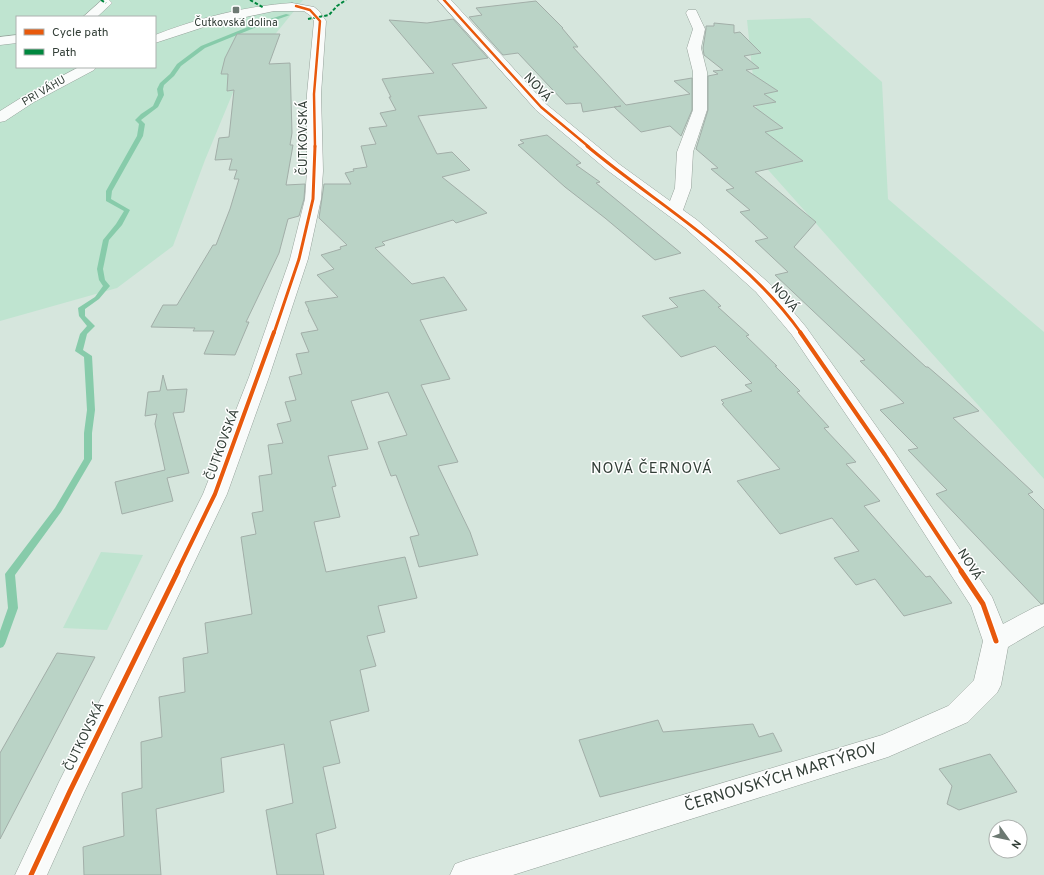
<svg xmlns="http://www.w3.org/2000/svg" width="1044" height="875" viewBox="0 0 1044 875" font-family="Overpass,sans-serif">
<style>
.green{fill:#bfe4d0;fill-rule:evenodd}
.lines{fill:none;stroke-linecap:round;stroke-linejoin:round}
.stream{fill:#87cbaa;fill-rule:evenodd}
.building{fill:#bad3c6;stroke:#a2aea8}
.minor-casing{stroke:#96a29b;stroke-width:1}
.minor{fill:#f9fbfa;fill-rule:evenodd}
.quiet{stroke:#00873e;stroke-width:2;stroke-dasharray:3.5 2;stroke-linecap:butt}
.cycleway-far3-casing{stroke:#fff;stroke-width:4}
.cycleway-far2-casing{stroke:#fff;stroke-width:5}
.cycleway-far1-casing{stroke:#fff;stroke-width:6}
.cycleway-casing{stroke:#fff;stroke-width:8}
.cycleway-far3{stroke:#e8590c;stroke-width:2.5}
.cycleway-far2{stroke:#e8590c;stroke-width:3}
.cycleway-far1{stroke:#e8590c;stroke-width:4}
.cycleway{stroke:#e8590c;stroke-width:5}
.poi-dot{fill:#6c7972;stroke:#fff;stroke-width:1.5}
.labels{text-anchor:middle;dominant-baseline:central;stroke-width:3;stroke-linejoin:round;paint-order:stroke}
.far-poi-label{font-size:11px;fill:#333f38;stroke:#fff}
.far-street-label{font-size:11px;fill:#333f38;stroke:#fff}
.street-label{font-size:13px;fill:#333f38;stroke:#fff}
.quarter-label{font-size:15px;letter-spacing:1px;fill:#333f38;stroke:#fff}
.near-street-label{font-size:16px;fill:#333f38;stroke:#fff}
</style>
<rect width="100%" height="100%" fill="#d6e6dd"/>
<g class="green">
<path d="M0,0H303L264,48L234,90L205,160L173,246L117,288L0,321ZM17,17H155V67H17Z"/>
<path d="M810,18L882,82L888,199L1044,332V479L762,163L747,20Z"/>
<path d="M101,552L143,555L107,630L63,628Z"/>
</g>
<g class="lines">
<path class="stream" d="M286,14L290,15L264,24L205,48L181,66L174,76L164,85L163,89L164,95L158,107L141,120L145,124L143,136L112,191L111,199L130,210L122,225L109,240L103,269L105,280L110,286L99,299L85,309V316L95,326L87,334L83,350L92,356L95,410L92,433V459L61,512L15,575L18,608L5,644L3,647L0,648V631L8,608L5,574L55,508L84,459V433L87,410L84,357L75,351L80,334L87,326L79,316L78,308L95,297L103,286L99,280L97,269L103,240L116,224L124,211L106,201V191L137,136L139,124L135,120L141,114L153,106L158,95L157,89L160,83L170,74L177,64L201,46L260,22Z"/>
</g>
<g class="building">
<path d="M536,1L563,28H562L578,47H573L626,105L690,94L674,81L692,78V110L681,136L670,126L641,132L614,107L621,106L583,112L581,103L566,104L518,53L503,55L469,17L482,15L476,8Z"/>
<path d="M453,19L488,58L452,64L487,108L418,116L437,154L452,152L470,170L442,177L487,213L456,223L453,220L382,242L385,245L375,248L412,284L444,277L467,310L420,320L450,379L421,385L458,462L438,466L470,532L478,555L419,567L410,537L419,535L396,475L391,476L378,442L407,435L388,392L351,401L368,449L328,456L336,486L332,487L340,517L314,522L326,572L405,557L417,598L378,606L385,632L367,636L376,666L360,670L369,711L330,721L340,763L323,767L336,828L316,834L324,875H277L266,810L293,803L284,744L221,758L224,792L156,809L161,875H84L83,847L124,836L122,793L142,788L141,742L162,737L159,697L185,692L183,658L208,653L205,623L252,614L241,537L256,534L252,513L263,511L259,476L272,474L268,445L283,443L277,424L291,421L285,402L296,400L289,377L302,374L296,354L309,352L301,333L318,330L308,310H309L305,302L338,297L317,275L334,269L321,255L341,249L340,247L347,245L319,218L324,184H351L345,173L354,171L353,169L367,167L361,146L376,144L369,128L387,126L380,113L396,110L389,97H391L382,79L434,73L389,20L427,23Z"/>
<path d="M714,23L734,25V33L740,32L761,53L744,56L759,68L746,70L778,91L764,94L776,102L753,106L783,128L765,132L803,161L755,172L816,222L794,247L926,367H928L979,411L953,418L1033,492L1028,494L1044,510V603L1041,604L936,494L947,490L908,450L918,448L880,410L904,403L860,361L865,360L775,275L788,272L755,241L768,238L740,212L750,210L726,190L734,188L711,169L718,168L696,149L708,110V76L718,74L713,71L723,70L704,55L703,48L706,29V26H714Z"/>
<path d="M237,34H280L269,64L290,63L292,133L290,145H293L286,185L305,184L304,199L299,216L288,219L279,253L246,322H249L235,355L204,354L214,331H193L195,328L151,327L163,305H177L213,245H216L230,209L239,179H234L237,170H229L232,159L215,160L219,138L229,137L234,90L227,91L228,74H221L225,58Z"/>
<path d="M547,135L581,163L576,165L600,182L596,183L681,253L655,260L605,218L565,187L518,145L524,143L520,140Z"/>
<path d="M704,290L721,306L718,307L749,335L746,336L777,366H775L800,391L797,392L829,427L824,428L856,462L846,464L880,501L864,506L926,577L930,576L952,603L904,616L875,579L856,585L834,558L859,551L832,518L780,534L737,481L780,469L722,404L724,403L721,400L752,391L745,385L752,383L715,346L681,357L642,316L678,307L669,298Z"/>
<path d="M163,375L167,390L187,389L184,412L173,413L189,473L167,478L173,501L122,514L115,482L165,470L155,424L157,414L145,416L148,392L160,391Z"/>
<path d="M57,653L95,657L0,839V753Z"/>
<path d="M658,720L663,732L753,724L759,737L773,733L782,751L600,797L579,740Z"/>
<path d="M990,754L1017,792L959,810L947,804L952,786L939,769Z"/>
</g>
<g class="lines">
<defs>
<g id="minor">
<path d="M102,0H109L112,3L97,17H83Z"/>
<path d="M438,0H451L546,104L619,164L670,201L675,188L677,152L693,110V72L687,48L693,29L686,13L688,10H696L705,29L701,48L707,72V110L693,152L691,188L683,210L697,220L770,284L806,327L893,450L992,597L1003,624L1035,607L1044,604V626L1008,647L1001,685L997,693L968,722L888,757L513,875H450L455,864L466,860L882,735L948,706L974,680L983,641L971,606L877,460L792,335L756,292L685,228L607,170L536,110Z"/>
<path d="M292,3L314,7L319,11L326,21L321,94L323,171L321,199L308,259L269,377L227,494L84,793L47,875H15L59,782L203,494L249,377L290,259L305,199L307,171V94L314,21L311,16L304,11H274L213,24L155,43V35C199,18 245,6 292,3Z"/>
<path d="M17,35V43L0,45V37Z"/>
<path d="M79,67H96L94,70L34,102L5,121L0,122V111L24,96Z"/>
</g>
</defs>
<use href="#minor" class="minor-casing"/>
<use href="#minor" class="minor"/>
<g class="quiet">
<path d="M101,0L106,3"/>
<path d="M250,0L264,8"/>
<path d="M308,19L329,15L337,6L346,0"/>
</g>
<defs>
<g id="cycleway-far3">
<path d="M444,0L541,107L589,147"/>
<path d="M296,6L310,10L320,21L314,94L315,147"/>
</g>
<g id="cycleway-far2">
<path d="M587,146C659,206 746,255 801,333"/>
<path d="M274,333L299,259L313,199L315,146"/>
</g>
<g id="cycleway-far1">
<path d="M800,332L885,455L962,572"/>
<path d="M177,572L215,494L274,332"/>
</g>
<g id="cycleway">
<path d="M961,571L983,604L996,641"/>
<path d="M31,875L70,791L178,571"/>
</g>
</defs>
<use href="#cycleway-far3" class="cycleway-far3-casing"/>
<use href="#cycleway-far2" class="cycleway-far2-casing"/>
<use href="#cycleway-far1" class="cycleway-far1-casing"/>
<use href="#cycleway" class="cycleway-casing"/>
<use href="#cycleway-far3" class="cycleway-far3"/>
<use href="#cycleway-far2" class="cycleway-far2"/>
<use href="#cycleway-far1" class="cycleway-far1"/>
<use href="#cycleway" class="cycleway"/>
</g>
<rect class="poi-dot" x="232" y="6" width="8" height="8" rx="2"/>
<g class="labels">
<g class="far-poi-label">
<text x="236" y="23">Čutkovská dolina</text>
</g>
<g class="far-street-label">
<text transform="translate(44 91) rotate(-30)">PRI VÁHU</text>
</g>
<g class="street-label">
<text transform="translate(537 88) rotate(47)">NOVÁ</text>
<text transform="translate(304 138) rotate(-90)">ČUTKOVSKÁ</text>
<text transform="translate(784 298) rotate(49)">NOVÁ</text>
<text transform="translate(223 445) rotate(-70)">ČUTKOVSKÁ</text>
<text transform="translate(969 565) rotate(57)">NOVÁ</text>
<text transform="translate(85 737) rotate(-64)">ČUTKOVSKÁ</text>
</g>
<g class="quarter-label">
<text x="652" y="469">NOVÁ ČERNOVÁ</text>
</g>
<g class="near-street-label">
<text transform="translate(781 778) rotate(-17)">ČERNOVSKÝCH MARTÝROV</text>
</g>
</g>
<rect x="16" y="16" width="140" height="52" fill="#ffffff" stroke="#adb2af"/>
<rect x="24" y="29" width="20" height="6" fill="#e8590c" stroke="#adb2af"/>
<text x="52" y="36" font-size="12" fill="#333f38">Cycle path</text>
<rect x="24" y="49" width="20" height="6" fill="#00873e" stroke="#adb2af"/>
<text x="52" y="56" font-size="12" fill="#333f38">Path</text>
<g transform="translate(1008 839) rotate(123)"><circle r="19" fill="#ffffff" stroke="#adb2af"/>
<path d="M0-3L7 15L0 10L-7 15Z" fill="#6c7972"/>
<text y="-6" font-size="11" font-weight="bold" text-anchor="middle" fill="#333f38">N</text>
</g>
</svg>
